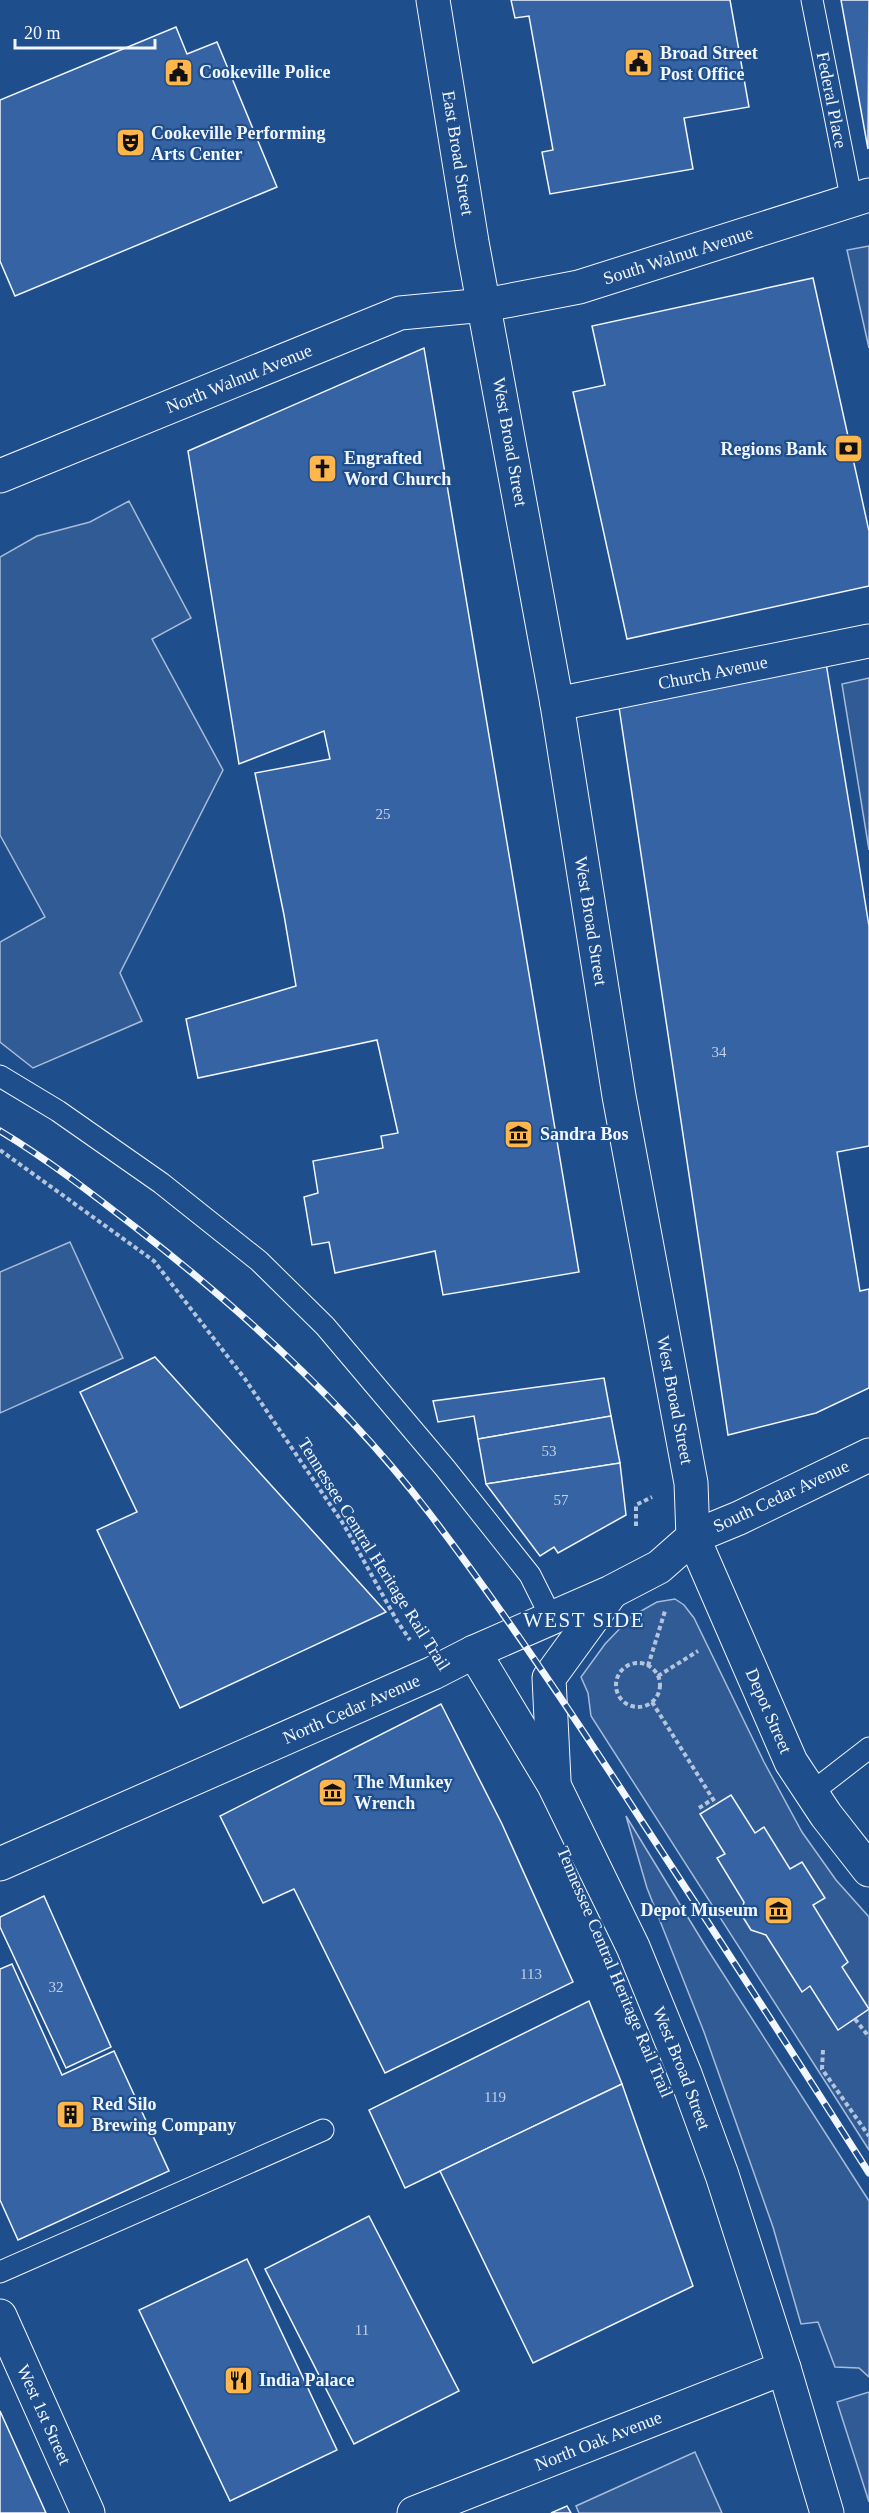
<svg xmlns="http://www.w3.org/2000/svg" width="869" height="2513" viewBox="0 0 869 2513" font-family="'Times New Roman',serif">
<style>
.built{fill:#305b95;stroke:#a8bbd7;stroke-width:1.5}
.building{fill:#3563a3;stroke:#f2f6ff;stroke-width:1.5}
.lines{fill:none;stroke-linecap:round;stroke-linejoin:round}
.service-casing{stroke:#f2f6ff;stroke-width:23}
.minor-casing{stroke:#f2f6ff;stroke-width:35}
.tertiary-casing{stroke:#f2f6ff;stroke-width:35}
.path{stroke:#b3c4dc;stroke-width:4;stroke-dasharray:4.5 3;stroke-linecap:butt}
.service{stroke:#1f4e8c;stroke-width:21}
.minor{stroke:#1f4e8c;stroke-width:33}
.tertiary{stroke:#1f4e8c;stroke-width:33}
.rail-casing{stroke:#f2f6ff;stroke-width:7}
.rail{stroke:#1f4e8c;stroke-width:4.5;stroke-dasharray:14;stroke-linecap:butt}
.labels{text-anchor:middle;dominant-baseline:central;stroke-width:4.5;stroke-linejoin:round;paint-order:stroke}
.number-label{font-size:15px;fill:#c3d1e8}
.poi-label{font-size:18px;font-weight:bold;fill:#f2f6ff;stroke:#1f4e8c;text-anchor:start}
.street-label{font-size:18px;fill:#f2f6ff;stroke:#1f4e8c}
.quarter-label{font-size:21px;letter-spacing:1.5px;fill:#f2f6ff;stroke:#1f4e8c}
</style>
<rect width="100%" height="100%" fill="#1f4e8c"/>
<g class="built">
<path d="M869,246V348L847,250Z"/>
<path d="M129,501L191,618L152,639L223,770L120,973L142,1021L33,1068L0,1042V942L45,917L0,835V557L37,536L90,522Z"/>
<path d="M869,678V850L842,684Z"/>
<path d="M70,1242L123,1358L0,1413V1272Z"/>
<path d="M675,1599L684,1605L694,1618L764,1762L802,1832L836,1880L869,1917V2150L591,1716L588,1693L581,1677L605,1644L632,1616L657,1602Z"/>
<path d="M626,1816L706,1947L869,2201V2377L859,2368L835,2367L818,2322L801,2324L773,2227L704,2032L647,1888Z"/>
<path d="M869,2392V2502L837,2402Z"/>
<path d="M695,2452L722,2513H579L576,2506Z"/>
</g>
<g class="building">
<path d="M511,0H730L749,107L684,118L693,169L550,194L542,152L553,150L529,16L515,18Z"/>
<path d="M841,0H869L868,149Z"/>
<path d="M176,27L187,54L217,42L277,187L15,296L0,261V100Z"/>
<path d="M813,278L869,531V586L627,639L573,392L605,385L592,326Z"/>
<path d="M424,348L579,1272L443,1295L435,1251L335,1273L329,1242L312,1245L304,1197L318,1193L313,1161L383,1148L381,1136L398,1133L377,1040L198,1078L186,1019L296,986L284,915L255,773L330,759L324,731L239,764L188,451Z"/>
<path d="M826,663L869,926V1146L837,1152L860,1291L869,1289V1388L816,1413L728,1435L619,707Z"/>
<path d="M155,1357L386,1612L180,1708L97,1530L137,1512L80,1392Z"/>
<path d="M604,1378L611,1416L478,1439L474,1416L438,1422L433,1401Z"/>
<path d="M611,1416L620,1463L486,1484L478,1439Z"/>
<path d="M620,1463L626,1515L558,1553L554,1547L540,1556L486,1484Z"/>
<path d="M441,1704L502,1824L573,1982L385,2073L294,1889L263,1903L220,1816Z"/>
<path d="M731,1795L755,1833L764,1827L790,1869L802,1862L825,1898L813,1905L848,1962L842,1967L869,2009L838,2030L810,1986L802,1992L766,1935L751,1930L741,1914L744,1902L717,1858L725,1854L700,1814Z"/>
<path d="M44,1896L111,2047L66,2068L0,1927V1917Z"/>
<path d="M12,1964L62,2075L114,2051L169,2171L18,2240L0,2200V1969Z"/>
<path d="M589,2001L622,2084L405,2188L369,2110Z"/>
<path d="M622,2084L693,2286L533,2363L440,2171Z"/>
<path d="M369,2216L459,2391L354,2444L265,2269Z"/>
<path d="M247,2259L337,2450L230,2501L139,2310Z"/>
<path d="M0,2411L46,2513H0Z"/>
<path d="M567,2506L571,2513H551Z"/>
</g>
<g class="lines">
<defs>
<g id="service">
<path id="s1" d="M812,0L852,202"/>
<path d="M0,1076L58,1111L161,1183L259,1261L325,1326L445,1468L530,1575L552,1619"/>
<path d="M811,1793L869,1748"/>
<path d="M0,2272L323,2130"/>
</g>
<g id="minor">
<path id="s2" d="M557,704L869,641"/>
<path id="s3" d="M869,1455L739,1518L693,1537L791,1762L826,1815L869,1870"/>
<path id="s4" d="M0,2316L88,2513"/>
<path id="s5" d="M414,2513L784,2368"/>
</g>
<g id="tertiary">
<path id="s6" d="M0,476L400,313L485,305L579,287L869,195"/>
<path id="s7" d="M474,1652L554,1785L633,1947L685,2074L722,2175L784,2368L827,2513"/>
<path d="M554,1780L549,1678L610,1594"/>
<path id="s8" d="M0,1864L433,1673L474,1652L611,1592L659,1567L693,1537L691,1483L619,1096L557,704L472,242L433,0"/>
</g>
</defs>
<use href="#service" class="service-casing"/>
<use href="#minor" class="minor-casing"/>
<use href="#tertiary" class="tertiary-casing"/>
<g class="path">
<path d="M0,1150L154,1261L245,1379L344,1525L397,1621L410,1640"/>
<path d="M636,1526V1505L652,1497"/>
<circle cx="638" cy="1685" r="22"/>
<path d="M648,1666L665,1611"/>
<path d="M658,1676L698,1651"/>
<path d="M652,1702L716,1804"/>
<path d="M699,1808L713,1799"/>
<path d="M855,2019L869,2037"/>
<path d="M823,2050L822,2069L869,2136"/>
</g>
<use href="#service" class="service"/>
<use href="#minor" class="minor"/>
<use href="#tertiary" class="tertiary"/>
<defs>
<path id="rail" d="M0,1131C47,1159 91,1193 135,1227C242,1310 347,1405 430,1514C505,1613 574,1716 641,1820C718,1937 794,2055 869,2173"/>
</defs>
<use href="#rail" class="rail-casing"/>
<use href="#rail" class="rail"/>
</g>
<defs>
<symbol id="civic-square" viewBox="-11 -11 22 22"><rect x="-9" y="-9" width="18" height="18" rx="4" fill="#ffb74d" stroke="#1f4e8c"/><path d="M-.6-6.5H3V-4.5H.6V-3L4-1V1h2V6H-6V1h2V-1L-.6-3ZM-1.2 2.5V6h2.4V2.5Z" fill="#111"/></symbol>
<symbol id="theatre-square" viewBox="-11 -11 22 22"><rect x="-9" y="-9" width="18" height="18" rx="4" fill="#ffb74d" stroke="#1f4e8c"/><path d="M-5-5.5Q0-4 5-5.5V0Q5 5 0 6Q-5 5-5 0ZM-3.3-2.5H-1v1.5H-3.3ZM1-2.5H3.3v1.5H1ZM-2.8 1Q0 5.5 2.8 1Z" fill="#111"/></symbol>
<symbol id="bank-square" viewBox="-11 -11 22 22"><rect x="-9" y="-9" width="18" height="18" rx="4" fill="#ffb74d" stroke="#1f4e8c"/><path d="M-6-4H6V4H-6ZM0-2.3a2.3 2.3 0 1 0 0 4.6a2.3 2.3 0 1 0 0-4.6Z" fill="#111"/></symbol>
<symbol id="church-square" viewBox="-11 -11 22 22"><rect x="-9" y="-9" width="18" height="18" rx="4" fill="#ffb74d" stroke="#1f4e8c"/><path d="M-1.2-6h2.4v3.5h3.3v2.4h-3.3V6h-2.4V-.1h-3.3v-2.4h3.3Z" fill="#111"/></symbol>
<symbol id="museum-square" viewBox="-11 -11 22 22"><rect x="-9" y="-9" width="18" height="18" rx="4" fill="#ffb74d" stroke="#1f4e8c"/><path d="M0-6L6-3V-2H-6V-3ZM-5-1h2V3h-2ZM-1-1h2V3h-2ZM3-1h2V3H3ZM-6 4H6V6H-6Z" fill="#111"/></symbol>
<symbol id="building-square" viewBox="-11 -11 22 22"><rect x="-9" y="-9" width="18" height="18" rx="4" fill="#ffb74d" stroke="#1f4e8c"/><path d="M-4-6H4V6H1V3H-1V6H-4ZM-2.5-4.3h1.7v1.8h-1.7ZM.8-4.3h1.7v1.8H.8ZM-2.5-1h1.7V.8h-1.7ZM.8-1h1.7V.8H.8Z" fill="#111"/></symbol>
<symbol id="restaurant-square" viewBox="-11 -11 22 22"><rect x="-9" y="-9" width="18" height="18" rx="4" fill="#ffb74d" stroke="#1f4e8c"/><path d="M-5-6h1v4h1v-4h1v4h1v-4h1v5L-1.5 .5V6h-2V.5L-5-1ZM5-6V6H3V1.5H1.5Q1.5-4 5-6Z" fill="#111"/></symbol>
</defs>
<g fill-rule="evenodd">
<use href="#civic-square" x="622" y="46" width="33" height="33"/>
<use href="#civic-square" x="162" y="56" width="33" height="33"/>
<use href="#theatre-square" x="114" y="126" width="33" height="33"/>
<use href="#bank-square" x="832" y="432" width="33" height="33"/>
<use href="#church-square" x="306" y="452" width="33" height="33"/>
<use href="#museum-square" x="502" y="1118" width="33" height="33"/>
<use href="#museum-square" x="316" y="1776" width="33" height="33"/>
<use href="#museum-square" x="762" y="1894" width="33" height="33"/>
<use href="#building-square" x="54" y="2098" width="33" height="33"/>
<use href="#restaurant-square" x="222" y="2364" width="33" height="33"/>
</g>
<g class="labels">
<g class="number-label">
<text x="383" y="814">25</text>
<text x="719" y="1052">34</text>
<text x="549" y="1451">53</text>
<text x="561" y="1500">57</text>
<text x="531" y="1974">113</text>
<text x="56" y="1987">32</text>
<text x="495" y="2097">119</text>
<text x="362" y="2330">11</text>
</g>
<g class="poi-label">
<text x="660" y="53">Broad Street<tspan x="660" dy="21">Post Office</tspan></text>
<text x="199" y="72">Cookeville Police</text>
<text x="151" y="133">Cookeville Performing<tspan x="151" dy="21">Arts Center</tspan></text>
<text x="827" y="449" text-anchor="end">Regions Bank</text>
<text x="344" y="458">Engrafted<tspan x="344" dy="21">Word Church</tspan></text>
<text x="540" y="1134">Sandra Bos</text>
<text x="354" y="1782">The Munkey<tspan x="354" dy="21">Wrench</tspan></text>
<text x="758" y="1910" text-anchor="end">Depot Museum</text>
<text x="92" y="2104">Red Silo<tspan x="92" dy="21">Brewing Company</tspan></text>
<text x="259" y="2380">India Palace</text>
</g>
<g class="street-label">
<text stroke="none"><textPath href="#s1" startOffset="102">Federal Place</textPath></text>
<text transform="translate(458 153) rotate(81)">East Broad Street</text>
<text stroke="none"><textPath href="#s6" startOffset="717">South Walnut Avenue</textPath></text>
<text stroke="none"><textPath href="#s6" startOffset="258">North Walnut Avenue</textPath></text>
<text transform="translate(510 442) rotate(80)">West Broad Street</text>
<text stroke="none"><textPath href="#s2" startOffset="159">Church Avenue</textPath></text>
<text transform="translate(591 921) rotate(81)">West Broad Street</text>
<text transform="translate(675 1400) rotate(79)">West Broad Street</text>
<text transform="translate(781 1496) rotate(-25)">South Cedar Avenue</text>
<text transform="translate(374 1554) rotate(58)">Tennessee Central Heritage Rail Trail</text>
<text stroke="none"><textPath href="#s8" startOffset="384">North Cedar Avenue</textPath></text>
<text stroke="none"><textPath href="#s3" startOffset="384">Depot Street</textPath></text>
<text transform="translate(615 1972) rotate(67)">Tennessee Central Heritage Rail Trail</text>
<text stroke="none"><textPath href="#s7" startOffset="466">West Broad Street</textPath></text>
<text stroke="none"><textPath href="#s4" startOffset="108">West 1st Street</textPath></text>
<text stroke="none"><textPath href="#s5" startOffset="198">North Oak Avenue</textPath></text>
</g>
<g class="quarter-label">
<text x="584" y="1620">WEST SIDE</text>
</g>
</g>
<path d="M15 39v9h140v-9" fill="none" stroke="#f2f6ff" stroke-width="3"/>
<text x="24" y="39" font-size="18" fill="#f2f6ff" stroke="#1f4e8c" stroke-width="4.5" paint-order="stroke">20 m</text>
</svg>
